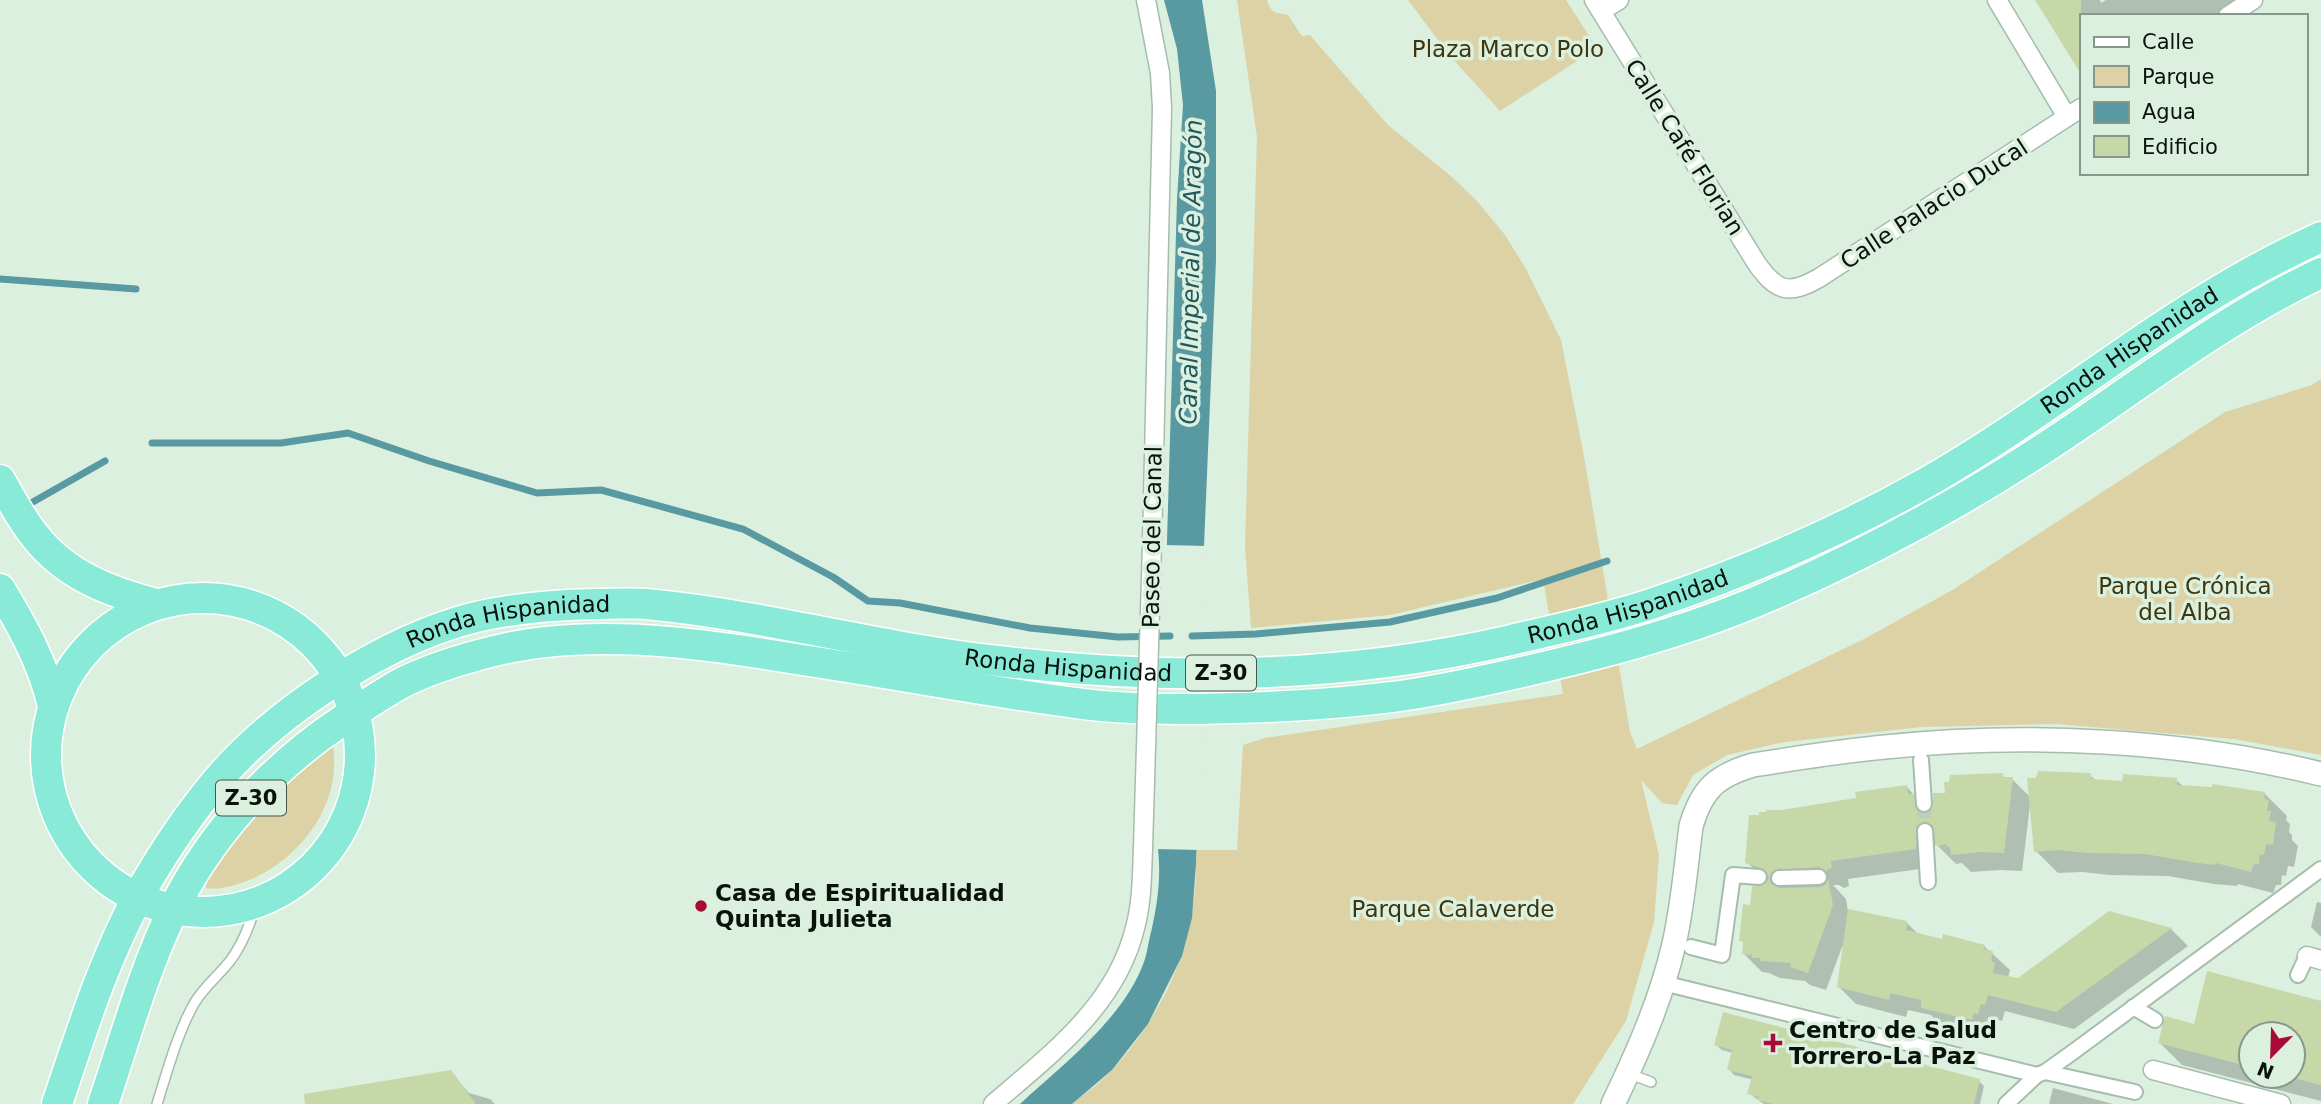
<svg xmlns="http://www.w3.org/2000/svg" width="2321" height="1104" viewBox="0 0 2321 1104" font-family="'DejaVu Sans',sans-serif">
<style>
.green{fill:#dcd2a5}
.water{fill:#599aa2}
.pier{fill:#dbf0df}
.shadow{fill:#0003;fill-rule:evenodd}
.lines{fill:none;stroke-linecap:round;stroke-linejoin:round}
.stream{stroke:#599aa2;stroke-width:7}
.building{fill:#c6d8a7}
.pedestrian-tunnel{stroke:#bccfbf;stroke-width:14;stroke-dasharray:14 7;stroke-linecap:butt}
.service-casing{stroke:#a7bcac;stroke-width:12}
.pedestrian-casing{stroke:#a7bcac;stroke-width:18}
.minor-casing{stroke:#a7bcac;stroke-width:21}
.tertiary-casing{stroke:#a7bcac;stroke-width:26}
.trunk-casing{stroke:#fff;stroke-width:33}
.service{stroke:#fff;stroke-width:9}
.pedestrian{stroke:#fff;stroke-width:14}
.minor{stroke:#fff;stroke-width:18}
.tertiary{stroke:#fff;stroke-width:23}
.trunk{stroke:#8aead8;stroke-width:30}
.minor-bridge-casing{stroke:#a7bcac;stroke-width:21;stroke-linecap:butt}
.minor-bridge{stroke:#fff;stroke-width:18}
.poi-dot{fill:#a60c37;stroke:#dbf0df;stroke-width:2.5}
.labels{text-anchor:middle;dominant-baseline:central;stroke-width:7;stroke-linejoin:round;paint-order:stroke}
.shield{fill:#dbf0df;stroke:#49554b;stroke-width:2}
.shield-label{font-size:21px;font-weight:bold;fill:#0a120c}
.park-label{font-size:23px;fill:#3e360d;stroke:#dbf0df}
.street-label{font-size:23px;fill:#0a120c;stroke:#dbf0df}
.poi-label{font-size:23px;font-weight:bold;fill:#0a120c;stroke:#dbf0df;text-anchor:start}
.water-label{font-size:24px;font-style:italic;fill:#20585f;stroke:#dbf0df}
</style>
<rect width="100%" height="100%" fill="#dbf0df"/>
<g class="green">
<path d="M1237,0H1267C1272,15 1275,12 1288,15L1302,36L1310,35L1388,125L1452,177L1477,201L1505,235L1526,269L1561,340L1584,456L1630,732L1637,749L1866,638L1954,589L2225,412L2312,385L2321,379V755L2234,739L2056,724L1922,727L1785,742L1727,755L1693,775L1677,805L1662,803L1641,780L1659,855L1654,922L1626,1021L1573,1104H1072C1086,1093 1101,1082 1113,1069C1170,1006 1199,934 1196,850H1237L1243,745L1265,738L1563,694L1543,579L1390,615L1251,628L1245,547L1257,137Z"/>
<path d="M1408,0H1566L1597,48L1500,111L1450,56Z"/>
<path d="M331,746H333C343,808 294,867 238,884C228,887 216,890 206,888L205,883L208,878C245,824 280,787 331,746Z"/>
</g>
<path class="water" d="M1164,0H1202L1216,91V260L1204,546L1196,864L1192,918L1182,956L1148,1024L1112,1070L1072,1104H1020C1063,1064 1126,1017 1145,959C1148,949 1149,938 1152,928C1158,901 1161,876 1158,849L1177,199L1183,105L1177,49Z"/>
<path class="pier" d="M1163,545L1208,546L1199,850L1154,849Z"/>
<g class="shadow">
<path d="M2037,0H2100L2101,3L2106,0H2244L2219,16H2081V71Z"/>
<path d="M2002,775L2006,779H2012L2030,797L2090,775L2096,781L2124,782L2176,780L2184,787L2265,794L2287,816L2286,820L2290,824L2289,832L2292,835V840L2298,846L2294,867L2288,866L2286,876L2282,875L2281,885H2276L2273,893L2238,884L2237,886L2214,884L2168,876L2110,875L2082,872L2058,873L2036,851L2030,805L2022,871L2000,870L1971,872L1962,863L1956,864L1936,844L1934,846V867L1848,879L1849,886L1844,888L1839,885H1833L1846,899L1848,911L1907,923L1919,935L1943,941L1984,946L2010,970L2008,978L2019,980L2110,913L2171,929L2188,946L2074,1029L2005,1011L2002,1021L1999,1020L1996,1031L1991,1030L1989,1037L1940,1025L1931,1015L1908,1010L1906,1017L1856,1004L1838,986L1844,947H1842L1826,990L1810,985L1805,981L1780,978L1769,973L1762,972L1744,954L1745,944L1741,940L1752,907L1768,882L1747,862L1781,812L1858,799L1906,786L1929,812L1946,795Z"/>
<path d="M2317,902L2321,903V937L2311,927Z"/>
<path d="M2321,1002V1101L2182,1065L2160,1043L2195,1026ZM2251,1034H2293V1076H2251Z"/>
<path d="M1716,1045L1979,1081L1984,1086L1980,1104H1764L1749,1093L1753,1080L1734,1075L1729,1069L1733,1053L1722,1050Z"/>
<path d="M451,1072L469,1093L490,1099L495,1104H315Z"/>
<path d="M2053,1088L2113,1104H2049Z"/>
</g>
<g class="lines">
<g class="stream">
<path d="M0,279L136,289"/>
<path d="M152,443H281L348,433L429,461L537,493L601,490L743,529L833,577L868,601L900,603L1030,628L1118,637L1170,636"/>
<path d="M24,507L105,461"/>
<path d="M1192,636L1256,634L1390,622L1497,598L1607,561"/>
</g>
</g>
<g class="building">
<path d="M2035,0H2081V74Z"/>
<path d="M2038,771L2091,773V779L2122,781L2123,774L2177,778V785L2212,787V784L2265,792L2264,799L2269,800L2267,811H2271L2269,821L2276,822L2273,845L2266,844L2264,855L2260,854L2259,864H2254L2251,872L2216,863L2215,865L2191,862L2145,854L2087,853L2059,850L2034,852L2027,778H2036Z"/>
<path d="M2003,773V777H2013L2004,853L1981,852L1951,855L1950,847H1947V844L1936,846L1933,826L1924,822L1916,827V849L1831,861L1832,868L1827,869V872L1819,867L1775,870L1769,879L1771,884L1779,888L1820,887L1825,885L1828,879L1833,905L1808,973L1790,967L1791,963L1760,961V958H1752V955L1742,954L1743,941H1739L1743,904L1750,905L1752,886L1764,885L1769,877L1764,869L1745,863L1749,815H1759V812H1766V810H1781L1856,798L1855,792L1907,785L1908,794H1914L1916,809L1925,813L1933,808V793H1945L1944,782H1949L1950,775Z"/>
<path d="M1848,909L1907,921L1906,930L1942,939L1943,934L1985,945L1984,949L1993,951L1991,961L1995,963L1993,973L2018,978L2109,911L2172,928L2056,1012L1988,995L1985,1005L1981,1004L1978,1014L1974,1013L1972,1020L1921,1008V1000L1890,993L1889,1000L1837,987Z"/>
<path d="M2207,971L2321,1001V1085L2293,1078V1034H2251V1067L2158,1043L2165,1016L2194,1024Z"/>
<path d="M1723,1012L1980,1079L1974,1104H1773L1757,1100L1759,1097L1747,1094L1752,1076L1727,1070L1732,1050L1714,1045Z"/>
<path d="M451,1070L476,1104H305L304,1094Z"/>
</g>
<g class="lines">
<path class="pedestrian-tunnel" d="M1924,804L1925,831"/>
<defs>
<g id="service">
<path d="M1630,1074L1651,1082"/>
<path d="M157,1104C167,1072 178,1031 195,1002C205,986 219,975 230,961C244,942 250,923 257,902"/>
</g>
<g id="pedestrian">
<path d="M1921,760L1924,804"/>
<path d="M1925,831L1928,882"/>
<path d="M1779,878L1819,877"/>
<path d="M1691,947L1722,955L1733,875L1759,877"/>
<path d="M2298,975L2307,956"/>
<path d="M1663,983L2037,1075"/>
<path d="M2133,1007L2155,1020"/>
<path d="M2045,1072L2135,1092"/>
<path d="M2006,1104L2037,1075L2045,1072L2073,1052L2321,869"/>
</g>
<g id="minor">
<path d="M1146,0L1160,73L1162,108L1152,544"/>
<path d="M1594,0L1757,264C1777,292 1789,295 1819,278L2081,108"/>
<path d="M1997,0L2067,117"/>
<path d="M1601,11L1619,0"/>
<path d="M2228,16L2253,0"/>
<path d="M2307,956L2321,960"/>
<path d="M2153,1070L2281,1104"/>
<path d="M993,1104C1051,1054 1116,1006 1135,928C1142,903 1142,874 1143,848"/>
</g>
<path id="tertiary" d="M1613,1104C1638,1052 1661,1000 1674,944C1683,905 1686,865 1691,826C1702,789 1716,776 1753,765C1797,758 1841,751 1885,747C2027,732 2183,740 2321,774"/>
<g id="trunk">
<path d="M0,480C11,499 21,519 35,536C65,575 110,592 156,604"/>
<path d="M0,589C23,627 43,663 53,706"/>
<circle cx="203" cy="755" r="157"/>
<path id="s1" d="M57,1104C81,1033 103,961 139,895C162,854 190,812 221,776C281,708 387,639 476,617C515,608 553,605 594,604C611,604 629,603 646,604C765,615 880,648 998,661C1168,681 1343,679 1511,640C1557,629 1606,619 1651,604C1746,572 1841,531 1929,481C2036,420 2132,340 2239,279C2265,264 2293,250 2321,237"/>
<path d="M103,1104C125,1039 143,972 173,910C211,833 272,767 343,720C361,708 379,696 398,685C435,665 503,646 546,642C631,633 718,646 802,660C896,674 989,692 1083,704C1121,709 1160,709 1199,709C1263,708 1328,705 1392,697C1434,692 1477,682 1518,673C1597,655 1678,634 1753,603C1856,560 1956,506 2049,445C2139,386 2223,319 2321,273"/>
</g>
</defs>
<use href="#service" class="service-casing"/>
<use href="#pedestrian" class="pedestrian-casing"/>
<use href="#minor" class="minor-casing"/>
<use href="#tertiary" class="tertiary-casing"/>
<use href="#trunk" class="trunk-casing"/>
<use href="#service" class="service"/>
<use href="#pedestrian" class="pedestrian"/>
<use href="#minor" class="minor"/>
<use href="#tertiary" class="tertiary"/>
<use href="#trunk" class="trunk"/>
<defs>
<path id="minor-bridge" d="M1143,848L1152,544"/>
</defs>
<use href="#minor-bridge" class="minor-bridge-casing"/>
<use href="#minor-bridge" class="minor-bridge"/>
</g>
<g class="poi-dot">
<circle cx="701" cy="906" r="7"/>
<path d="M1769.5 1032.5h7v7h7v7h-7v7h-7v-7h-7v-7h7z"/>
</g>
<g class="labels">
<g class="shield">
<rect x="1186" y="655.5" width="70" height="35" rx="5"/>
<rect x="216" y="780.5" width="70" height="35" rx="5"/>
</g>
<g class="shield-label">
<text x="1221" y="673">Z-30</text>
<text x="251" y="798">Z-30</text>
</g>
<g class="park-label">
<text x="1508" y="49">Plaza Marco Polo</text>
<text x="2185" y="586">Parque Crónica<tspan x="2185" dy="26">del Alba</tspan></text>
<text x="1453" y="909">Parque Calaverde</text>
</g>
<g class="street-label">
<text transform="translate(1685 147) rotate(58)">Calle Café Florian</text>
<text transform="translate(1934 204) rotate(-33)">Calle Palacio Ducal</text>
<text stroke="none"><textPath href="#s1" startOffset="2406">Ronda Hispanidad</textPath></text>
<text transform="translate(1152 537) rotate(-89)">Paseo del Canal</text>
<text stroke="none"><textPath href="#s1" startOffset="1839">Ronda Hispanidad</textPath></text>
<text stroke="none"><textPath href="#s1" startOffset="705">Ronda Hispanidad</textPath></text>
<text stroke="none"><textPath href="#s1" startOffset="1272">Ronda Hispanidad</textPath></text>
</g>
<g class="poi-label">
<text x="715" y="893">Casa de Espiritualidad<tspan x="715" dy="26">Quinta Julieta</tspan></text>
<text x="1789" y="1030">Centro de Salud<tspan x="1789" dy="26">Torrero-La Paz</tspan></text>
</g>
<g class="water-label">
<text transform="translate(1191 272) rotate(-89)">Canal Imperial de Aragón</text>
</g>
</g>
<rect x="2080" y="14" width="228" height="161" fill="#dbf0df" stroke="#87978b" stroke-width="2"/>
<rect x="2094" y="37" width="35" height="10" fill="#ffffff" stroke="#87978b" stroke-width="2"/>
<text x="2142" y="49" font-size="21" fill="#0a120c">Calle</text>
<rect x="2094" y="66" width="35" height="21" fill="#dcd2a5" stroke="#87978b" stroke-width="2"/>
<text x="2142" y="84" font-size="21" fill="#0a120c">Parque</text>
<rect x="2094" y="102" width="35" height="21" fill="#599aa2" stroke="#87978b" stroke-width="2"/>
<text x="2142" y="119" font-size="21" fill="#0a120c">Agua</text>
<rect x="2094" y="136" width="35" height="21" fill="#c6d8a7" stroke="#87978b" stroke-width="2"/>
<text x="2142" y="154" font-size="21" fill="#0a120c">Edificio</text>
<g transform="translate(2272 1055) rotate(203)"><circle r="33" fill="#dbf0df" stroke="#87978b" stroke-width="2"/>
<path d="M0-5L12 26L0 18L-12 26Z" fill="#a60c37"/>
<text y="-10" font-size="19" font-weight="bold" text-anchor="middle" fill="#0a120c">N</text>
</g>
</svg>
